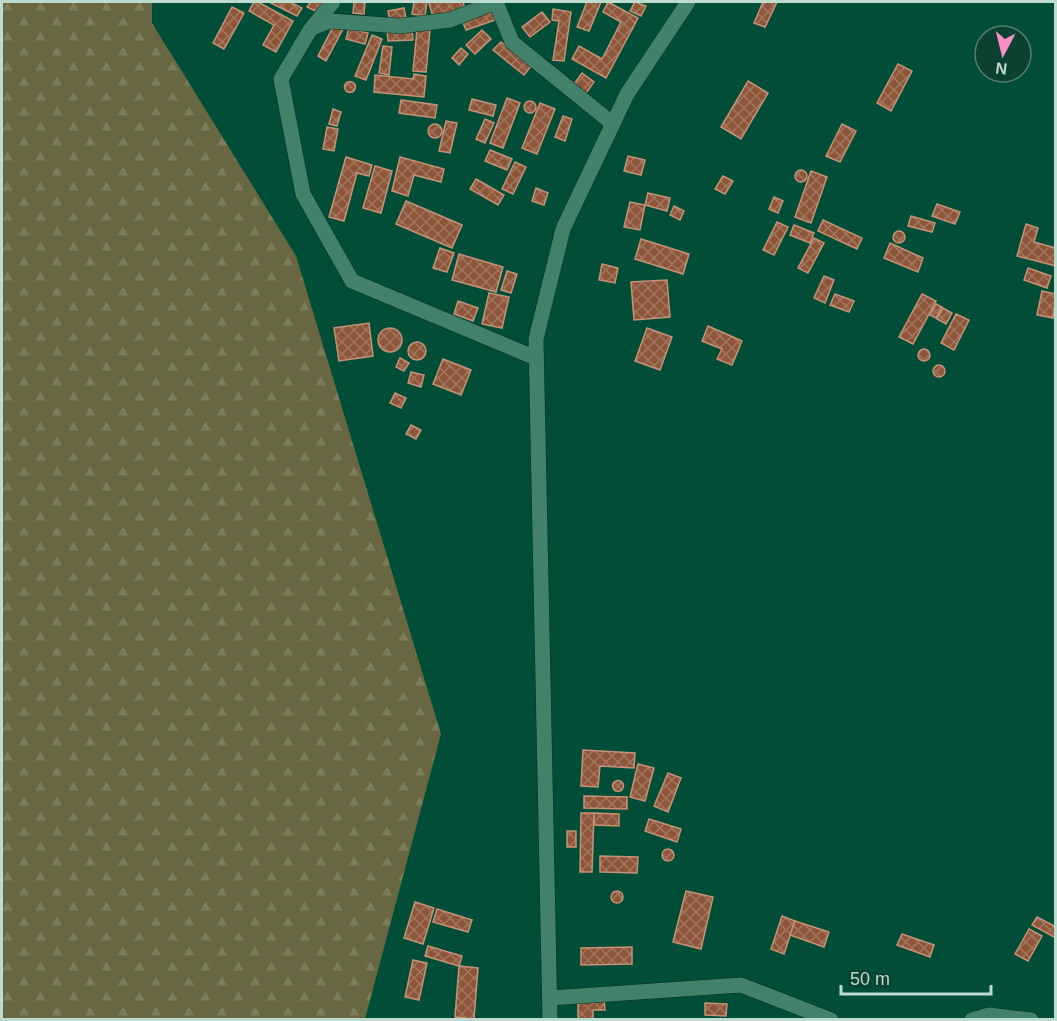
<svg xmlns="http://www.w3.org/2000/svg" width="1057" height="1021" viewBox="0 0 1057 1021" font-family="Arial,sans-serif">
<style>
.forest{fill:url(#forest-firs)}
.building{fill:url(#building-cross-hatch);stroke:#c79277;stroke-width:1.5}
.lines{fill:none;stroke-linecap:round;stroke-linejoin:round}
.street-casing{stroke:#0b2e22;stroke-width:16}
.secondary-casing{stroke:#0b2e22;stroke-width:16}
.street{stroke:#42816a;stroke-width:15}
.secondary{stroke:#42816a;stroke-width:15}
</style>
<defs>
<pattern id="forest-firs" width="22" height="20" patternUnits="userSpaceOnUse" patternTransform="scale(1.5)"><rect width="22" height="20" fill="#686741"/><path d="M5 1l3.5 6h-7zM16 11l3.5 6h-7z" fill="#7c7c5b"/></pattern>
<pattern id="building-cross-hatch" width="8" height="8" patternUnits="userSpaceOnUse" patternTransform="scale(1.5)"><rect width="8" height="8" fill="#8e5639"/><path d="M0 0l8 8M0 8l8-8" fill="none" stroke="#a1765e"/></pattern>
</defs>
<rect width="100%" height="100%" fill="#004d38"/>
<path class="forest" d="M2,2H152V23L296,256L441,734L365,1019H2Z"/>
<g class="building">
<path d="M254,2H258L293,21L276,52L263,45L274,25L249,11Z"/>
<path d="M269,2H290L302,8L297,16Z"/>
<path d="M311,2H325L319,13L307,7Z"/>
<path d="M354,2H365L364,14L353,13Z"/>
<path d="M414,2H427L425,16L412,14Z"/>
<path d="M433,2H463L465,8L433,17L429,3Z"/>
<path d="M587,2H601L589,31L577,27Z"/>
<path d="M608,2L638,18L606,78L572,59L579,46L602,59L621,22L603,12Z"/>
<path d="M635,2L646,6L641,16L630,11Z"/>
<path d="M763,2H777L765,27L754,23Z"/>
<path d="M232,7L244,13L224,49L213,43Z"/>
<path d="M404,8L406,19L390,21L388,11Z"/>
<path d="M553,9L571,12L564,61L553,60L559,21L552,20Z"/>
<path d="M492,10L495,20L466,30L462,20Z"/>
<path d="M542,12L550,22L530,37L522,27Z"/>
<path d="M334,25L343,29L326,61L318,56Z"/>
<path d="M349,28L368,33L365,44L346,39Z"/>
<path d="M417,29L430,30L426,72L413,71Z"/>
<path d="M412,30L413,40L388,41L387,31Z"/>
<path d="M482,30L491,39L475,54L466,45Z"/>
<path d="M372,35L382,39L366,80L355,76Z"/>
<path d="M501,42L531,66L524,75L493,50Z"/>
<path d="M383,46L392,47L389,75L379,73Z"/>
<path d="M461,48L468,54L459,65L452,58Z"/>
<path d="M898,64L912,71L891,111L877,103Z"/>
<path d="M582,73L594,82L586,93L574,84Z"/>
<path d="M414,74L426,76L424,97L374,92L375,75L413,79Z"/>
<path d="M748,81L768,93L741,139L721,127Z"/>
<circle cx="350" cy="87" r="5.5"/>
<path d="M507,98L520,103L503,148L490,143Z"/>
<path d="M472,99L496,105L493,116L469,110Z"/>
<path d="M401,100L437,105L435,118L399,113Z"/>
<circle cx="530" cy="107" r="6"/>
<path d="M540,103L555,109L537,154L522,148Z"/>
<path d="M333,109L341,112L337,126L329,124Z"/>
<path d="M563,116L572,119L565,141L555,137Z"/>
<path d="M485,119L494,123L485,143L476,139Z"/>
<path d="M446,121L457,123L450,153L439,151Z"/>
<path d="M842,124L856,131L840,162L826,156Z"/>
<circle cx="435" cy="131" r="7"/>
<path d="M327,127L338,129L334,151L323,149Z"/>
<path d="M490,150L512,159L507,170L485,161Z"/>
<path d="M628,156L645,160L641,175L624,171Z"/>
<path d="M346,157L372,165L369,176L357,173L344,221L329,217Z"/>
<path d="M400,157L444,169L441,182L414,175L408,196L392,191Z"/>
<path d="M515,162L526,167L513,194L502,189Z"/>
<path d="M375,166L392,171L381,213L363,208Z"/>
<circle cx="801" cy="176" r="6"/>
<path d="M811,171L827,177L811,223L795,217Z"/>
<path d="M723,176L733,181L725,194L715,189Z"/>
<path d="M476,179L504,195L498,205L470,189Z"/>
<path d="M536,188L548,193L544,205L532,201Z"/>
<path d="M648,193L670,198L667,211L645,205Z"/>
<path d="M774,197L783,201L778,213L769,209Z"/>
<path d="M406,201L462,225L452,248L396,224Z"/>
<path d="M630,202L645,205L640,230L624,227Z"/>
<path d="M937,204L960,212L955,224L932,216Z"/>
<path d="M674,206L684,211L680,220L670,215Z"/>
<path d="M911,216L935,223L932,232L908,226Z"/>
<path d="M823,220L862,238L857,249L818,231Z"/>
<path d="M777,222L788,227L774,255L763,250Z"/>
<path d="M1026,224L1038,228L1034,242L1056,248V266L1017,256Z"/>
<path d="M794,225L814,233L810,243L790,235Z"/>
<circle cx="899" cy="237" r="6"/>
<path d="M814,238L824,243L808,273L798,268Z"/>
<path d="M641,239L689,254L683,274L635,259Z"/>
<path d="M890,243L923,258L918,272L884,258Z"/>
<path d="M440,248L454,253L447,272L433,268Z"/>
<path d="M459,254L503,267L496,292L452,280Z"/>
<path d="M602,264L618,268L615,283L599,280Z"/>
<path d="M1028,268L1051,276L1047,288L1024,280Z"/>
<path d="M507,271L517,274L511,293L501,290Z"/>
<path d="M824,276L834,280L825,303L814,298Z"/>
<path d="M667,280L670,317L634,320L631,282Z"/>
<path d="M1042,291L1056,294L1053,318L1037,315Z"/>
<path d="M489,293L509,297L502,328L482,324Z"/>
<path d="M835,294L854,301L849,312L830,305Z"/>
<path d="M922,294L936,301L913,344L899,337Z"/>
<path d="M458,301L478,308L473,321L454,314Z"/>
<path d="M936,304L942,307L936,318L930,315Z"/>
<path d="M943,308L952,313L946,324L937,319Z"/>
<path d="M956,314L969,320L954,350L941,343Z"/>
<path d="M369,323L373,356L339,361L334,328Z"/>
<path d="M708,326L742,341L732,365L717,359L722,349L702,341Z"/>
<circle cx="390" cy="340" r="12"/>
<path d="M647,328L672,337L660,370L635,361Z"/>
<circle cx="417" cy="351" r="9"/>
<circle cx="924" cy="355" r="6"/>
<path d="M400,358L409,363L404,371L396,367Z"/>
<path d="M443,359L471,370L461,395L433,384Z"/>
<circle cx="939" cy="371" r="6"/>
<path d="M411,372L424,375L421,387L408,383Z"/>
<path d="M395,393L406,398L401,408L390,403Z"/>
<path d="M411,425L421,430L416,439L406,434Z"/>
<path d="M583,750L635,753L634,768L600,766L598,787L581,786Z"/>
<path d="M638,764L654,768L645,801L630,797Z"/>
<path d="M668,773L681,778L668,812L654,806Z"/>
<circle cx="618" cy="786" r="5.5"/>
<path d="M584,796L627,797V809L584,808Z"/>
<path d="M581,813H594L592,872H580Z"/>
<path d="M594,813L619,814V826L594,825Z"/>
<path d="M649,819L681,829L677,842L645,831Z"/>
<rect x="567" y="831" width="9" height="16"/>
<circle cx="668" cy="855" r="6"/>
<path d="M600,856L638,857L637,873L600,872Z"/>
<circle cx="617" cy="897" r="6"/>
<path d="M686,891L713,897L701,949L673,942Z"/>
<path d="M415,902L434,908L423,944L404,938Z"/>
<path d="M437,909L472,920L468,932L433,922Z"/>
<path d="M782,916L795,921L784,954L771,949Z"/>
<path d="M1037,917L1056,927V938L1032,925Z"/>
<path d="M795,921L829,932L824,947L790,935Z"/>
<path d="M1029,929L1042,936L1028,961L1015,954Z"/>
<path d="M902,934L934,945L930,957L897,945Z"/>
<path d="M428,946L462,956L459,966L425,956Z"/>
<path d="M632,947V964L581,965V948Z"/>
<path d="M413,960L427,963L419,1000L405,997Z"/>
<path d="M459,966L478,968L474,1019L455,1017Z"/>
<path d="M578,999H604L605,1010H593V1020H578Z"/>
<path d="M705,1003L727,1004L726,1016L705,1015Z"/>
</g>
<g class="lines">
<defs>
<g id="street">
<path d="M333,2L310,30L281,79L303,194L352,281L536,358"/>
<path d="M496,2L512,42L613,124"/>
<path d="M312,28L330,21L400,26L450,20L496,2"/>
<path d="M550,998L741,985L831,1020"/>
<path d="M972,1020L989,1015L1031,1020"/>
</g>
<path id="secondary" d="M550,1020L536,339L563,229L627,94L688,2"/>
</defs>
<use href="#street" class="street-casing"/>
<use href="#secondary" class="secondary-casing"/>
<use href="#street" class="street"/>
<use href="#secondary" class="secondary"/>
</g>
<rect width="1057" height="1021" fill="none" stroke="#bddccf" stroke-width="6"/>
<g transform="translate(1003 54) rotate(187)"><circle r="28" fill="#0c4030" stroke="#537e70" stroke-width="1.5"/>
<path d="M0-4.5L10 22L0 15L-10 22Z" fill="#fa8fc8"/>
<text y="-9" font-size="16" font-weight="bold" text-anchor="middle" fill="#bddccf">N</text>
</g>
<path d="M841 985v9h150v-9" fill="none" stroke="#bddccf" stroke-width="3"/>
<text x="850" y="985" font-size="18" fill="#bddccf" stroke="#0c4030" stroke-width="4.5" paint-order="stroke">50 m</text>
</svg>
